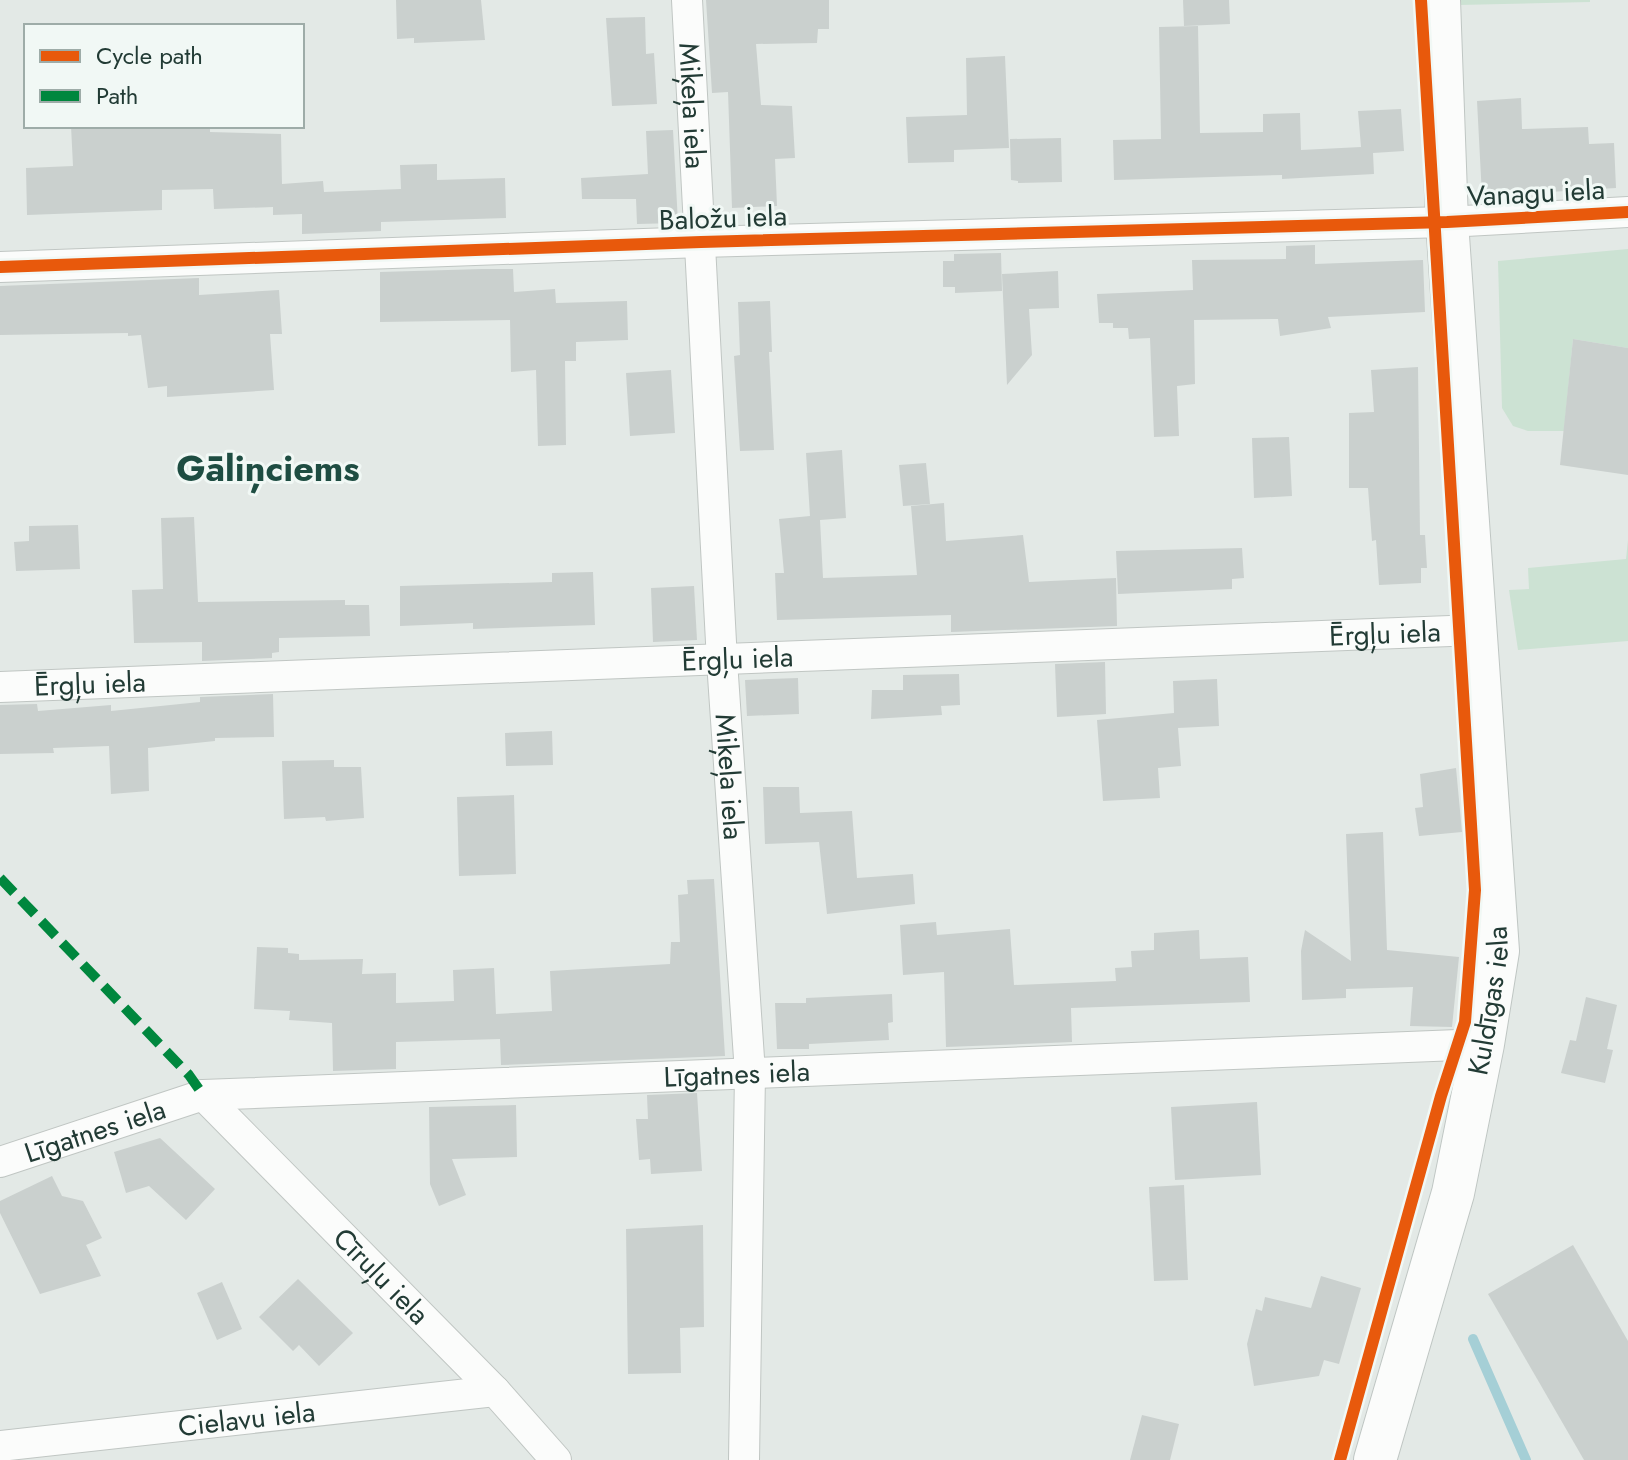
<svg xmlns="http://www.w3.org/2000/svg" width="1628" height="1460" viewBox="0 0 1628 1460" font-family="Jost,sans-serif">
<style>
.green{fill:#cce2d3}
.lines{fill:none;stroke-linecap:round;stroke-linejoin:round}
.stream{stroke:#a5cfd6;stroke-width:10}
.building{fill:#cad0ce}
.street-casing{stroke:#c0c6c3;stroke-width:32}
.secondary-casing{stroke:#bfc6c3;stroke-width:44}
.street{stroke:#fbfcfb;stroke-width:30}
.secondary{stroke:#fbfcfb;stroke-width:42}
.quiet{stroke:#00873e;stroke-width:10;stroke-dasharray:20 10;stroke-linecap:butt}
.cycleway-casing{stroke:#f1f8f5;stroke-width:17}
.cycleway{stroke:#e8590c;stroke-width:12}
.labels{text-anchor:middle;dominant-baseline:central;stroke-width:6;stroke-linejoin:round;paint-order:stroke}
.street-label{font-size:28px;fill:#223b35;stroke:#f1f8f5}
.district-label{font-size:36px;font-weight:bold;fill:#1e4d42;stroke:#f1f8f5}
</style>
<rect width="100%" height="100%" fill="#e3e9e6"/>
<g class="green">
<path d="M1459,0H1590V2L1459,5Z"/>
<path d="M1628,249V348L1573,339L1564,431H1528L1513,426L1502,408L1498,261Z"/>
<path d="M1628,540V641L1518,650L1509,590L1529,589L1528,568L1626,559Z"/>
</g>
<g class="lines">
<path class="stream" d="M1473,1339L1526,1460"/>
</g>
<g class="building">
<path d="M396,0H481L485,40L414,43V38L397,39Z"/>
<path d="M706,0H829V29H818L817,43L756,44L761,105L792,106L795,158L775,159L777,206L732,208L728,92L712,93Z"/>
<path d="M1183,0H1229L1230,24L1184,26Z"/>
<path d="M645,17L646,54L654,53L657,104L612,106L606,18Z"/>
<path d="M1198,26L1200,133L1263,132V114L1300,113L1301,150L1361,147L1358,111L1401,109L1404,151L1373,153L1374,174L1282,179V175L1114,180L1113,140L1161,139L1159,27Z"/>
<path d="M1005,56L1009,148L954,150V162L908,163L906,117L967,115L966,58Z"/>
<path d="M1521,98L1522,129L1588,127L1589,144L1614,143L1616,188L1482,196L1477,101Z"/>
<path d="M71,126H210V132L281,134L282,184L323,181L324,192L401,189L400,165L437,164V180L505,178L506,218L381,222V231L302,234V214L273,215V207L214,209L213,189L162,190V210L27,215L26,168L73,166Z"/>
<path d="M673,130L678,223L637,224L636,199H582L581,178L648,174L646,131Z"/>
<path d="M1061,138L1062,182L1018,183V181L1011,180L1010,139Z"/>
<path d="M1315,245V264L1423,260L1425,312L1328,317L1331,328L1280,336L1278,319L1194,320L1195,384L1177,386L1179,436L1154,437L1150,338L1129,339L1128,328H1113V323H1099L1097,294L1193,290L1192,260L1286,259V246Z"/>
<path d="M1001,253L1002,291L955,293V287H943V261H954V254Z"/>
<path d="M482,269H513L514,292L555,289L556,303L627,301L628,340L576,342V361H565L566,445L538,446L536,370L511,372L510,320L380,322V272Z"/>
<path d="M1058,271L1059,308L1029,309L1032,355L1007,385L1002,274Z"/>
<path d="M199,278V295L279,290L282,334H270L274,390L167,397V386L148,388L141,335L128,336V333L0,335V286Z"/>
<path d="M770,301L772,352H769L774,450L740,451L734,356L740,355L738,302Z"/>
<path d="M1573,339L1628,348V475L1560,465Z"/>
<path d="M1418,367L1420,535H1425L1427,568H1421V583L1379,585L1376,540L1372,541L1368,488H1349V413L1374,412L1371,370Z"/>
<path d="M671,370L675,433L630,436L626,373Z"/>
<path d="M1289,437L1292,496L1254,498L1252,438Z"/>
<path d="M842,450L846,518L820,520L823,578L917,575L911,506L944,503L946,541L1023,535L1029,582L1116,578L1117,626L951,632V615L777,620L775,573H784L779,519L810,516L806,453Z"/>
<path d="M926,463L930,504L903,506L899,465Z"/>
<path d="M194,517L198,602L345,600V605H369L370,636L279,638V652L272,653V658L202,661V642L134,643L132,590L163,589L161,518Z"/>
<path d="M78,525L80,569L16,571L14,542L29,541V526Z"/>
<path d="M1242,548L1244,578L1232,579V589L1118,594L1116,551Z"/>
<path d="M593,572L595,625L473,629V623L400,626V586L552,582V573Z"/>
<path d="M694,586L697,640L653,642L651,588Z"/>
<path d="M1105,662L1106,714L1057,717L1055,664Z"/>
<path d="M959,674L960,705L941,706L942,715L871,719L872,690H903V675Z"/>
<path d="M798,678L799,714L747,716L745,680Z"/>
<path d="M1217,679L1219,726L1178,728L1181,766L1158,768L1160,798L1103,801L1097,720L1174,713L1173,681Z"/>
<path d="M273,694L274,737L215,738V741L148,748L149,791L111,794L109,746L53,748L54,753L0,754V705L37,704L38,711L111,705V711L200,702V697Z"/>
<path d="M552,731L553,765L506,766L505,733Z"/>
<path d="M334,760V767H361L364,818L326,821L325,817L284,819L282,761Z"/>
<path d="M1456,768L1462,832L1419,836L1415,808L1423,807L1420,774Z"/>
<path d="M763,787H799L800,813L852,811L857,878L913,874L915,904L827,914L819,842L765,844Z"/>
<path d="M514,795L516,874L459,876L457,797Z"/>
<path d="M1383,832L1387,950L1459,957L1452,1027L1410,1026L1413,987L1346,989V998L1302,1000L1301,951L1305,930L1351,961L1346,834Z"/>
<path d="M714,879L725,1056L501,1065L500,1039L396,1042V1069L333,1071L332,1023L289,1020L290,1011L254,1009L257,947L288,948V953L299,954V960L363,959L362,974L396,973V1003L454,1001L453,970L494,968L496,1014L552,1011L550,971L670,964L671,942H680L678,895L688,894L687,880Z"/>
<path d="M936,922L937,935L1010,929L1014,985L1116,981L1115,968L1132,967L1131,951L1154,950V933L1199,930L1200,959L1248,957L1250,1002L1071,1008L1072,1042L946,1047L944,972L903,975L900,925Z"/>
<path d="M892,994L893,1022L888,1023L889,1040L809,1044V1049H777L775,1003H806V998Z"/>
<path d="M1586,997L1617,1005L1607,1049L1613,1050L1605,1083L1561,1073L1570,1040L1576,1041Z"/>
<path d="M697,1093L702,1171L651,1174L650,1159L639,1160L636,1119H648L647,1095Z"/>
<path d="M1257,1102L1261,1175L1175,1180L1171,1107Z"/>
<path d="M516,1105L517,1157L452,1159L466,1195L439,1206L430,1184L429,1107Z"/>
<path d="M160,1138L215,1189L186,1220L149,1186L126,1193L114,1152Z"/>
<path d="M52,1176L62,1196L83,1201L102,1238L86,1245L101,1276L40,1294L0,1213V1201Z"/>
<path d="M1184,1185L1188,1280L1154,1281L1149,1187Z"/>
<path d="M703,1225L704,1327L680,1328L681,1373L628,1374L626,1229Z"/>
<path d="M1573,1245L1628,1341V1460H1584L1488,1294Z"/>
<path d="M1321,1276L1361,1288L1339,1364L1324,1360L1319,1376L1254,1386L1247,1344L1256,1309L1262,1311L1265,1297L1311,1308Z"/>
<path d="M298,1279L353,1333L319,1366L299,1345L293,1351L259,1317Z"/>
<path d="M222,1282L242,1329L217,1340L197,1293Z"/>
<path d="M1142,1415L1179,1424L1170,1460H1130Z"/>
</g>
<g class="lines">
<defs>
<g id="street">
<path id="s1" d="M687,0L722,661L750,1073L744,1460"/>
<path d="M0,267L701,242L1447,222L1628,212"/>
<path id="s2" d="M0,687L1476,630"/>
<path id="s3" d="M203,1095L495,1391L556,1460"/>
<path id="s4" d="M0,1162L203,1095L1483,1044"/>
<path id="s5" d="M0,1446L495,1391"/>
</g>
<g id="secondary">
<path id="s6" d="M1375,1460L1453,1193L1483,1044L1498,951L1447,222L1439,0"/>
</g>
</defs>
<use href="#street" class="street-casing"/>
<use href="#secondary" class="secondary-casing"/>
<use href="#street" class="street"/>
<use href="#secondary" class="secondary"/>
<path class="quiet" d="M0,878L189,1075L203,1095"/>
<defs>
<g id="cycleway">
<path d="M0,267L701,242L1447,222L1628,212"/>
<path d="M1340,1460L1441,1096L1465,1022L1475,890L1421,0"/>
</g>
</defs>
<use href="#cycleway" class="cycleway-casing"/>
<use href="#cycleway" class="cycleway"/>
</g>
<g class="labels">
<g class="street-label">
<text stroke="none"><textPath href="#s1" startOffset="106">Miķeļa iela</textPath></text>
<text transform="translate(1536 193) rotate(-3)">Vanagu iela</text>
<text transform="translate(723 218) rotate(-2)">Baložu iela</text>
<text stroke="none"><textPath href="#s2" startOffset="1386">Ērgļu iela</textPath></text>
<text stroke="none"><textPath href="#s2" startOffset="738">Ērgļu iela</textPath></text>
<text stroke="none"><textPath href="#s2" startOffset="90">Ērgļu iela</textPath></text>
<text stroke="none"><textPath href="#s1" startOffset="778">Miķeļa iela</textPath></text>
<text stroke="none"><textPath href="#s6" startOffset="474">Kuldīgas iela</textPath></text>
<text stroke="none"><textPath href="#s4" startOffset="748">Līgatnes iela</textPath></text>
<text stroke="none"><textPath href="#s4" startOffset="100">Līgatnes iela</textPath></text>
<text stroke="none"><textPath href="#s3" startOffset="254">Cīruļu iela</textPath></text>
<text stroke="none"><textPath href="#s5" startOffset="248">Cielavu iela</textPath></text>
</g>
<g class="district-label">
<text x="268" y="468">Gāliņciems</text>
</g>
</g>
<rect x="24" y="24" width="280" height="104" fill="#f1f8f5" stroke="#9eaca8" stroke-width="2"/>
<rect x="40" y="50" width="40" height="12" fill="#e8590c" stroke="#9eaca8" stroke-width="2"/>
<text x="96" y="64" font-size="24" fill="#223b35">Cycle path</text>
<rect x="40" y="90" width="40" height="12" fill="#00873e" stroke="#9eaca8" stroke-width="2"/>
<text x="96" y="104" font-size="24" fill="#223b35">Path</text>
</svg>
